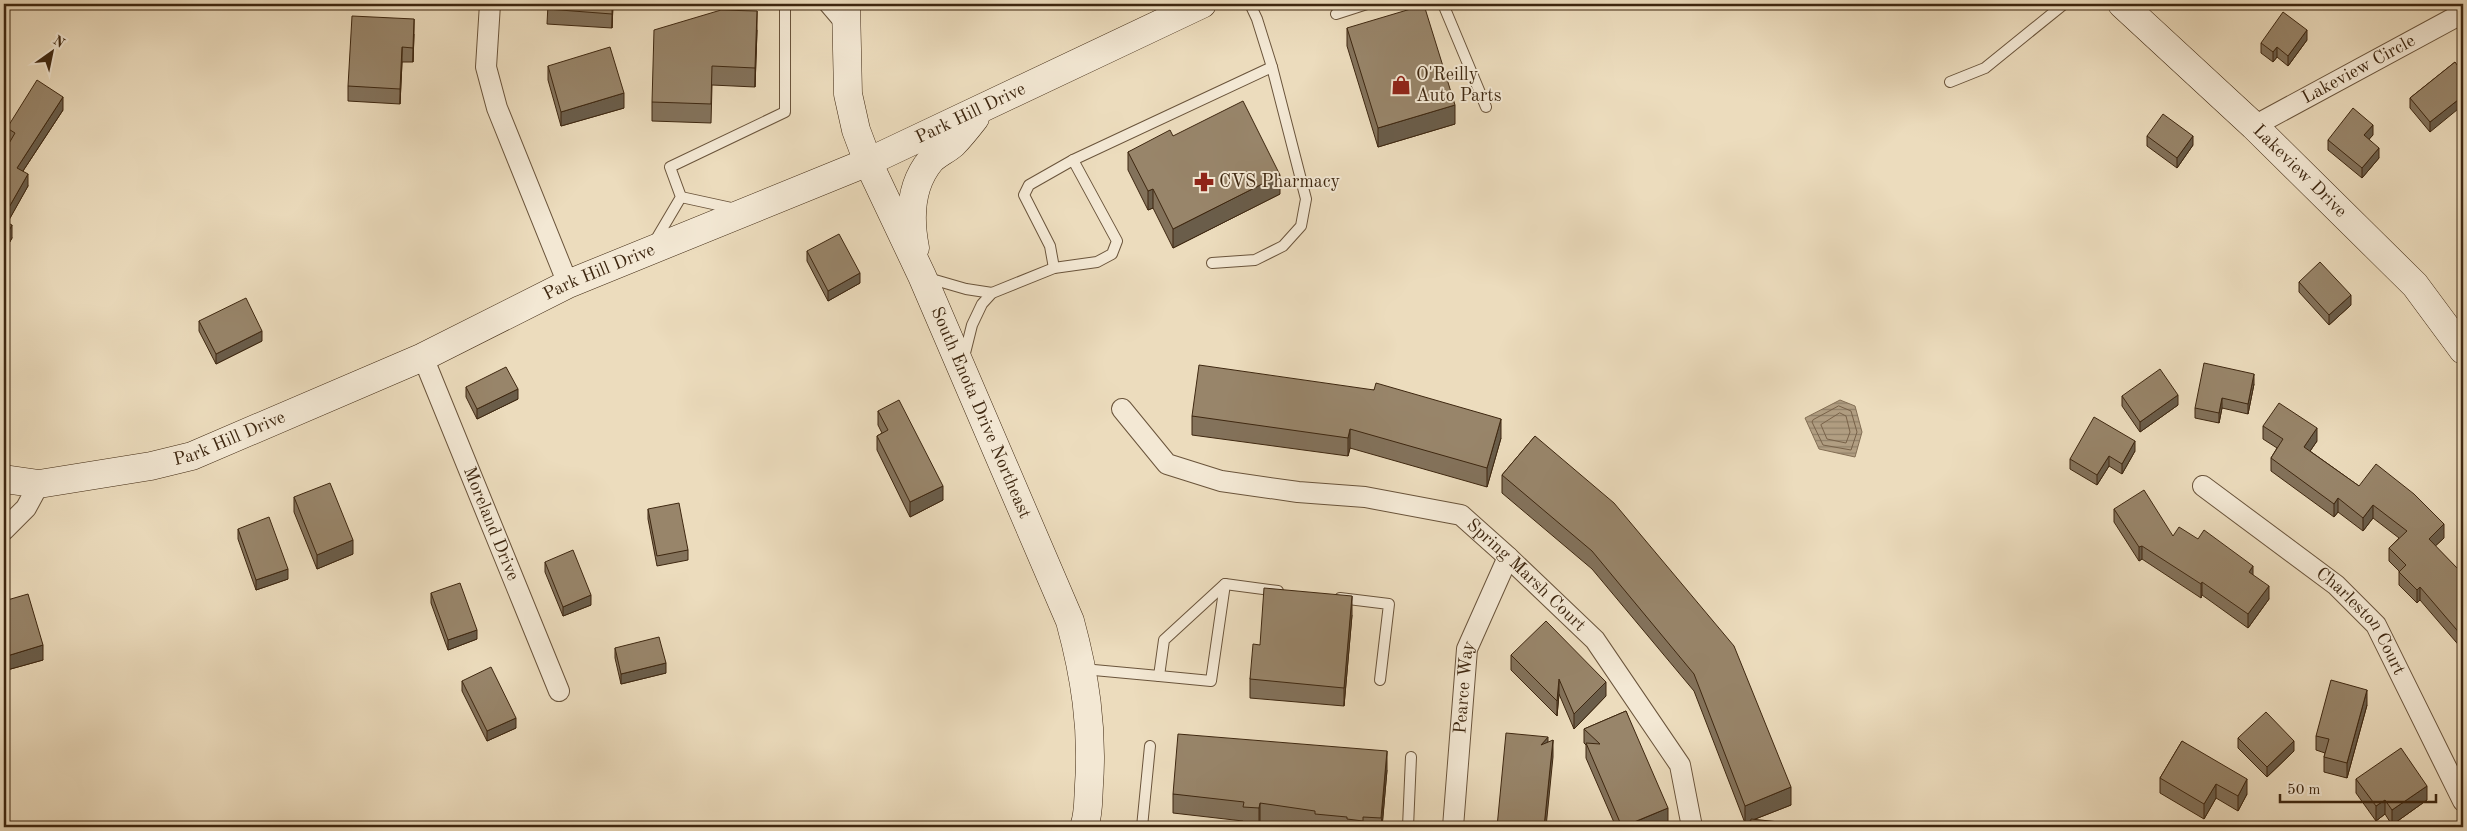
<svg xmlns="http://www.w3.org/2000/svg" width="2467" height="831" viewBox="0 0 2467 831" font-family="'Old Standard TT',serif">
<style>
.water{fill:url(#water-rules);stroke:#836e54}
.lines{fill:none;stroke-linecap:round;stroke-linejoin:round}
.shore{stroke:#786249;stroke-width:1}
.lane-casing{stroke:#6a543b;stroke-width:12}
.street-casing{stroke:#6a543b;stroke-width:22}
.secondary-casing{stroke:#3e2710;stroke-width:29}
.lane{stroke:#f3e8d4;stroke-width:10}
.street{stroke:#f3e8d4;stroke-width:20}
.secondary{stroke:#f3e8d4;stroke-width:28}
.wall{fill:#83725b;stroke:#3e2710}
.shaded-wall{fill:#6a5d4a;stroke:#3e2710}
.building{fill:#98856a;stroke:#3e2710}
.labels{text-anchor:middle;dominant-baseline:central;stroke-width:4;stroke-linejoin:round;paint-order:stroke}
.street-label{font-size:18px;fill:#3e2710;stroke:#f3e8d4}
.poi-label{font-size:18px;fill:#3e2710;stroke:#f3e8d4;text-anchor:start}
</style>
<defs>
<pattern id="water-rules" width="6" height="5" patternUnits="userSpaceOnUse" patternTransform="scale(1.25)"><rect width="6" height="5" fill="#b19e82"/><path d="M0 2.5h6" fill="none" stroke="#918169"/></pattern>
</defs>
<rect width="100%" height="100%" fill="#ecdcbd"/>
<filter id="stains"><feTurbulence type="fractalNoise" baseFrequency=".004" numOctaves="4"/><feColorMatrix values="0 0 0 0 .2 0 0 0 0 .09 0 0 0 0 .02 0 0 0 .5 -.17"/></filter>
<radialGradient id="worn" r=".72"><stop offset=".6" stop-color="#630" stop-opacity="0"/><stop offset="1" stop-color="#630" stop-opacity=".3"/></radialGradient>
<path class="water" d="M1840,400L1855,406L1862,432L1855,457L1819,449L1805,418Z"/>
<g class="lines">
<g class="shore">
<path d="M1839,406L1851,411L1857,432L1851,450L1823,445L1812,422L1813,420Z"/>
<path d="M1840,413L1846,416L1850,432L1846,443L1827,439L1821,425Z"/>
</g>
<defs>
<g id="lane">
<path d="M823,4L840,24"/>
<path d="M1443,4L1486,107"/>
<path d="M1336,14L1367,4"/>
<path d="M1950,82L1985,68L2064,4"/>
<path d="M681,197L736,209"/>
<path d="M655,241L681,197L670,167L785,112V4"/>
<path d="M1212,263L1255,260L1283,246L1301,226L1306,199L1272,67L1257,19L1250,4"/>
<path d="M1054,268L1050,246L1024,195L1029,185L1073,160L1272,67"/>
<path d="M928,278L966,289L992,293"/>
<path d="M964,357L972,325L982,304L992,293L1054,268L1097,262L1112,254L1117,241L1073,160"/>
<path d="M1340,598L1389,604L1380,680"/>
<path d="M1083,669L1159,676L1164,640L1225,584L1278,591"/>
<path d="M1159,676L1211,681L1225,584"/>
<path d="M1142,827L1150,746"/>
<path d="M1408,827L1411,757"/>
</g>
<g id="street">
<path d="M490,4L486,67L497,108L568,284"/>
<path id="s1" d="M2254,126L2463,13"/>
<path id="s2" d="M423,357L559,691"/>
<path id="s3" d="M1122,409L1167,464L1221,481L1298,492L1365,497L1461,515L1508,557L1595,640L1680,765L1692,827"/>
<path id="s4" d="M2203,486L2336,585L2376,625L2463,801"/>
<path d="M4,530L26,508L39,484"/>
<path id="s5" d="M1453,827L1467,649L1508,557"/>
</g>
<g id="secondary">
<path id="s6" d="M846,4L848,94L856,130L868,162L922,276L1070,621C1085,676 1093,728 1089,785C1088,799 1089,814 1084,827"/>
<path id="s7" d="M2122,4L2254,126L2415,285L2463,350"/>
<path d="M915,248C909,217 910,185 931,160C937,154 946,150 953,144C961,136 968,127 975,118"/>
<path id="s8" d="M4,479L39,484L151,466L192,456L423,357L568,284L868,162L1202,4"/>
</g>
</defs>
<use href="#lane" class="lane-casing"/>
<use href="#street" class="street-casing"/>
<use href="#secondary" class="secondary-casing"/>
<use href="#lane" class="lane"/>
<use href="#street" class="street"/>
<use href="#secondary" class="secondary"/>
</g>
<g class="wall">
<path d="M548,4H613L612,28L547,24Z"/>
<path d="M1347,28L1455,124L1378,147L1347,46Z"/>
<path d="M757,30L755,87L712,85L711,123L652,121V102Z"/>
<path d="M414,34L413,62H402L400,104L348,101V86Z"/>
<path d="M2307,40L2288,66L2277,57L2273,62L2261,53V43Z"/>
<path d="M2455,62L2430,132L2410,108V98Z"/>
<path d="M548,66L624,108L561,126L548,80Z"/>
<path d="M63,110L23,171L28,186L7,223L12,238L4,252V152L9,142L7,140V128Z"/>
<path d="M2373,135L2369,139L2379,158L2362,178L2328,150V140Z"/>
<path d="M1173,136L1280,194L1173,248L1153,208L1148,210L1128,170V152Z"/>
<path d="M2147,136L2193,145L2177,168L2147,146Z"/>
<path d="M807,251L860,283L828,301L807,261Z"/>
<path d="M2299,282L2351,305L2329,325L2299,292Z"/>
<path d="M199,321L262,341L216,364L199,331Z"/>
<path d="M2254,384L2248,414L2222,408L2219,423L2195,418V408Z"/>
<path d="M466,387L518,399L477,419L466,397Z"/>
<path d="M1374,390L1501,438L1487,487L1350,448L1348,456L1192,435V416Z"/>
<path d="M2122,396L2178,405L2140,432L2122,406Z"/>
<path d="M878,411L943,500L910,517L877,450V436L882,433L878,425Z"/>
<path d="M2263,426L2317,441L2310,451L2359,486L2444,538L2435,546L2459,570L2463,567V648L2462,649L2420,600L2417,603L2399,585V571L2389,561V548L2399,538L2373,518L2363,531L2338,512L2334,517L2271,471V458L2277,448L2263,439Z"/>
<path d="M1535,436L1791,805L1745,823L1694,691L1592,569L1502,493V475Z"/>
<path d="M2135,451L2122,474L2109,466L2097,485L2070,469V459Z"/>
<path d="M294,497L353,554L317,569L294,512Z"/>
<path d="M648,509L688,550V560L657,566L648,519Z"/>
<path d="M2114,509L2173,536L2253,575L2269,599L2248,628L2202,595L2201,598L2142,559L2139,561L2114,522Z"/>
<path d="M238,529L288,579L256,590L238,539Z"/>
<path d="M545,562L591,605L563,616L545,572Z"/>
<path d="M431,593L477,639L448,650L431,603Z"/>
<path d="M4,601L43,660L7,670L4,659Z"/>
<path d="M1352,615L1344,706L1250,698V679L1260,645Z"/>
<path d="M615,648L666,673L621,684L615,658Z"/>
<path d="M1511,655L1606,696L1574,729L1559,694L1557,716L1511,670Z"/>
<path d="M462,681L516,728L487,741L462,691Z"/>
<path d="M2367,705L2347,778L2324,772V757L2325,753L2316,750V736Z"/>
<path d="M1626,711L1668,823L1657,827H1616L1586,758V745L1584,743V729Z"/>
<path d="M2238,738L2294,751L2267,777L2238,748Z"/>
<path d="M2182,741L2247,794L2238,811L2216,798L2204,819L2160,793V778Z"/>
<path d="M1387,770L1382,827H1298L1260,822L1259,827L1243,826V821L1173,813V794Z"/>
<path d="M2356,779L2427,800L2392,825L2385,814L2376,821L2356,793Z"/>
</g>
<g class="shaded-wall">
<path d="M612,4H613L612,28Z"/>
<path d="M757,11V30L755,87V68Z"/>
<path d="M414,19V34L413,62V48Z"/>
<path d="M2307,30V40L2288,66V56Z"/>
<path d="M402,47V62L400,104V89Z"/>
<path d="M2277,47V57L2273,62V52Z"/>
<path d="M624,93V108L561,126V112Z"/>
<path d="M2463,96V105L2430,132V122Z"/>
<path d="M63,97V110L17,180V168Z"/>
<path d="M1455,105V124L1378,147V128Z"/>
<path d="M2373,125V135L2364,145V135Z"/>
<path d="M2193,136V145L2177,168V158Z"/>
<path d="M2379,148V158L2362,178V168Z"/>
<path d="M28,174V186L4,229V216Z"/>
<path d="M1280,175V194L1173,248V229Z"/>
<path d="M1153,189V208L1148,210V191Z"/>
<path d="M12,225V238L4,252V240Z"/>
<path d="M860,273V283L828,301V291Z"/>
<path d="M2351,295V305L2329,325V315Z"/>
<path d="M262,331V341L216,364V354Z"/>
<path d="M2254,374V384L2248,414V404Z"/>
<path d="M518,389V399L477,419V409Z"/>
<path d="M2178,395V405L2140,432V422Z"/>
<path d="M2222,398V408L2219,423V413Z"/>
<path d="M1501,419V438L1487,487V468Z"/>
<path d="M2317,428V441L2304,460V447Z"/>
<path d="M1350,429V448L1348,456V438Z"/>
<path d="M2135,441V451L2122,474V464Z"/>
<path d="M2109,456V466L2097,485V475Z"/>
<path d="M943,486V500L910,517V502Z"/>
<path d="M2338,498V512L2334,517V504Z"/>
<path d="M2373,505V518L2363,531V518Z"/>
<path d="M2444,524V538L2429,552V539Z"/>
<path d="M353,540V554L317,569V555Z"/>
<path d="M2142,546V559L2139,561V547Z"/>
<path d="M2253,566V579L2249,572Z"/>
<path d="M288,569V579L256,590V580Z"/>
<path d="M2202,582V595L2201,598V584Z"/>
<path d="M2269,586V599L2248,628V614Z"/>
<path d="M2420,587V600L2417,603V590Z"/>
<path d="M591,595V605L563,616V607Z"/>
<path d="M1352,596V615L1344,706V688Z"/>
<path d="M477,630V639L448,650V640Z"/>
<path d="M2463,635V648L2462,649V636Z"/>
<path d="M43,645V660L7,670V656Z"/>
<path d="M666,663V673L621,684V674Z"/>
<path d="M1559,679V694L1557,716V701Z"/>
<path d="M1606,682V696L1574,729V714Z"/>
<path d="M2367,690V705L2347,778V763Z"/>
<path d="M516,718V728L487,741V731Z"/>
<path d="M1548,737V754L1541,745Z"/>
<path d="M1553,740V757L1546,827H1544Z"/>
<path d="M2294,741V751L2267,777V767Z"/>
<path d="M1387,751V770L1382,827H1381Z"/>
<path d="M2247,779V794L2238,811V796Z"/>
<path d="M2216,784V798L2204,819V804Z"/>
<path d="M2427,786V800L2392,825V810Z"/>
<path d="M1791,787V805L1745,823V806Z"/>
<path d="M2385,800V814L2376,821V806Z"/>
<path d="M1260,803V822L1259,827V808Z"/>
<path d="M1668,808V823L1657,827H1623Z"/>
</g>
<g class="building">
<path d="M548,4H612V14L547,9Z"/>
<path d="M1424,5L1455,105L1378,128L1347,28Z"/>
<path d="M721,10L757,11L755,68L712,66L711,104L652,102L654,30Z"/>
<path d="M2283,12L2307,30L2288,56L2277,47L2273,52L2261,43Z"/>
<path d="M352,16L414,19L413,48L402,47L400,89L348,86Z"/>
<path d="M610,47L624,93L561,112L548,66Z"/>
<path d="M2455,62L2463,73V96L2430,122L2410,98Z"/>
<path d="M37,80L63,97L17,168L28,174L4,216V152L15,133L7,128Z"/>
<path d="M1243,101L1280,175L1173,229L1153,189L1148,191L1128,152L1170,130L1173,136Z"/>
<path d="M2353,108L2373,125L2364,135L2379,148L2362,168L2328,140Z"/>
<path d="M2163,114L2193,136L2177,158L2147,136Z"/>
<path d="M4,221L12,225L4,240Z"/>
<path d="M839,234L860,273L828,291L807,251Z"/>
<path d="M2320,262L2351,295L2329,315L2299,282Z"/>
<path d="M246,298L262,331L216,354L199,321Z"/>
<path d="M2204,363L2254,374L2248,404L2222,398L2219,413L2195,408Z"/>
<path d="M1199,365L1374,390L1376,383L1501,419L1487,468L1350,429L1348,438L1192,416Z"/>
<path d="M506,367L518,389L477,409L466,387Z"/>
<path d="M2160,369L2178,395L2140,422L2122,396Z"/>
<path d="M899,400L943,486L910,502L877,436L888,430L878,411Z"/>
<path d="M2279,403L2317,428L2304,447L2359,486L2376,464L2414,494L2444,524L2429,539L2459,570L2463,567V635L2462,636L2420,587L2417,590L2399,572L2406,565L2389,548L2407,531L2373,505L2363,518L2338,498L2334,504L2271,458L2283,439L2263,426Z"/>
<path d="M2094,417L2135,441L2122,464L2109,456L2097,475L2070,459Z"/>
<path d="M1535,436L1614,503L1734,646L1791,787L1745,806L1694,674L1592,551L1502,475Z"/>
<path d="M330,483L353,540L317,555L294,497Z"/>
<path d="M2144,490L2173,536L2179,527L2198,539L2204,530L2253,566L2249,572L2269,586L2248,614L2202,582L2201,584L2142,546L2139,547L2114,509Z"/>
<path d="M679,503L688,550L657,556L648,509Z"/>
<path d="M269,517L288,569L256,580L238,529Z"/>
<path d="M573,550L591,595L563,607L545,562Z"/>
<path d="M460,583L477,630L448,640L431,593Z"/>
<path d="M1264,588L1352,596L1344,688L1250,679L1253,644L1260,645Z"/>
<path d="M28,594L43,645L7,656L4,644V601Z"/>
<path d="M1546,621L1606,682L1574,714L1559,679L1557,701L1511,655Z"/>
<path d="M659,637L666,663L621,674L615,648Z"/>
<path d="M491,667L516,718L487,731L462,681Z"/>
<path d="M2331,680L2367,690L2347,763L2324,757L2329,739L2316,736Z"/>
<path d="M1626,711L1668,808L1622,827L1586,743L1600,744L1584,729Z"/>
<path d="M2266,712L2294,741L2267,767L2238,738Z"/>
<path d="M1506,733L1548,737L1541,745L1553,740L1544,827H1497Z"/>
<path d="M1178,734L1387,751L1381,818L1363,817V821L1347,819V817L1315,814V811L1260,803L1259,808L1243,807L1244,802L1173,794Z"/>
<path d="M2182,741L2247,779L2238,796L2216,784L2204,804L2160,778Z"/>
<path d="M2401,748L2427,786L2392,810L2385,800L2376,806L2356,779Z"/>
<path d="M1751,819L1798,824V827H1750Z"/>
</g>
<defs>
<symbol id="shop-bare" viewBox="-9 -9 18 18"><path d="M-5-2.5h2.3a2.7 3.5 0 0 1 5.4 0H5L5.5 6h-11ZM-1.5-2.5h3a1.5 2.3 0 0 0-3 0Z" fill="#8f2418" stroke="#f3e8d4" stroke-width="2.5" paint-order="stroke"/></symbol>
<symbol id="pharmacy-bare" viewBox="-9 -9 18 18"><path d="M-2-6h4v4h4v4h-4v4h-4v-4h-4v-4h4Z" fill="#8f2418" stroke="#f3e8d4" stroke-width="2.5" paint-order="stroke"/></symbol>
</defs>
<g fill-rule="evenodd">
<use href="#shop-bare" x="1387" y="71" width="28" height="28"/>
<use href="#pharmacy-bare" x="1190" y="168" width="28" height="28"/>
</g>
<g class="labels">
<g class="street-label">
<text stroke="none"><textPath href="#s1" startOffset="119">Lakeview Circle</textPath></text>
<text stroke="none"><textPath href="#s8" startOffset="1042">Park Hill Drive</textPath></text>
<text stroke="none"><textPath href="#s7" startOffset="244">Lakeview Drive</textPath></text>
<text stroke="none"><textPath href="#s8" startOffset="638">Park Hill Drive</textPath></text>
<text stroke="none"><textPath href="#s6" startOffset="436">South Enota Drive Northeast</textPath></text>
<text stroke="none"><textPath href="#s8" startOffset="232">Park Hill Drive</textPath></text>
<text stroke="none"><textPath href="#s2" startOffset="180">Moreland Drive</textPath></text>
<text stroke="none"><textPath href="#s3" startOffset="459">Spring Marsh Court</textPath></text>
<text stroke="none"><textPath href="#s4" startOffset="210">Charleston Court</textPath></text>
<text stroke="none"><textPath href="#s5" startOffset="140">Pearce Way</textPath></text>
</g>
<g class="poi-label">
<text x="1416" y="75">O'Reilly<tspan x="1416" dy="21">Auto Parts</tspan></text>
<text x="1219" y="182">CVS Pharmacy</text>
</g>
</g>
<rect width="2467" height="831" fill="none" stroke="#ecdcbd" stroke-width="20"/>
<rect x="5" y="5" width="2457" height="821" fill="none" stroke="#3e2710" stroke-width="2.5"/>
<rect x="10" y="10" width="2447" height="811" fill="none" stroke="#3e2710"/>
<g transform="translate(52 52) rotate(33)" stroke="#f3e8d4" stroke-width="4" paint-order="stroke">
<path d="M0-4L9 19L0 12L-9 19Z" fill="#3e2710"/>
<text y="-8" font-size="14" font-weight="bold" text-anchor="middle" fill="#3e2710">N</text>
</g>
<path d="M2280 794v8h156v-8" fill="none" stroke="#3e2710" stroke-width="2.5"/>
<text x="2287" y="794" font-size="15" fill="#3e2710" stroke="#f3e8d4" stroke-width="4" paint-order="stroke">50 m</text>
<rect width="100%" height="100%" filter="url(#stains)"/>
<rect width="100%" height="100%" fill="url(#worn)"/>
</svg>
